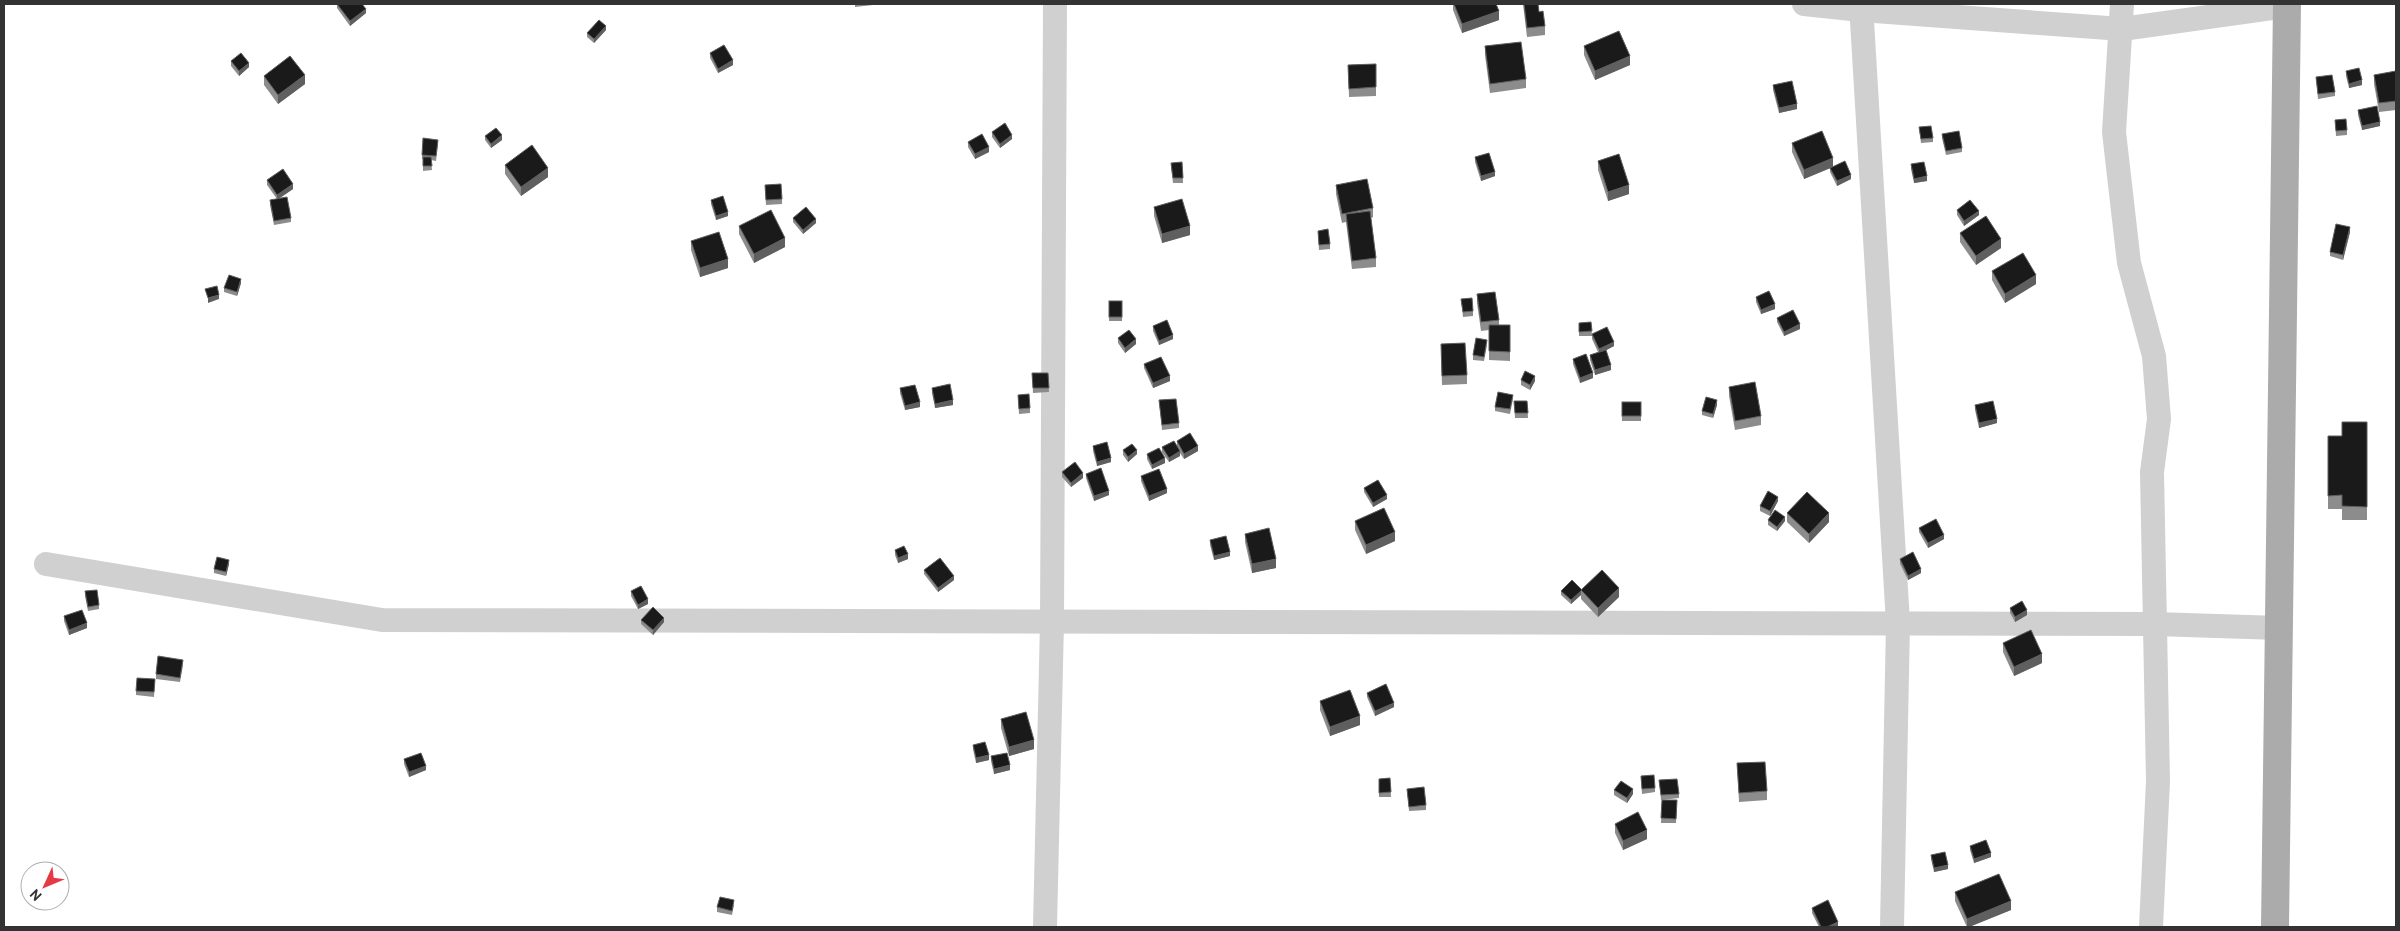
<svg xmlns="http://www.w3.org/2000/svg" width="2400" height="931" viewBox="0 0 2400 931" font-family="Overpass,sans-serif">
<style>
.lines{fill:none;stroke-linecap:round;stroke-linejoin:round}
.minor{stroke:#d0d0d0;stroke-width:24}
.major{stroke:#ababab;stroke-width:28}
.wall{fill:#8c8c8c}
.shaded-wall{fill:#5f5f5f}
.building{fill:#1a1a1a;stroke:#5f5f5f}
</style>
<rect width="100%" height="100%" fill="#fff"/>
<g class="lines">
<g class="minor">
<path d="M1804,4L1861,10L2122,29L2287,6"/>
<path d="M1861,4L1898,623L1892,927"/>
<path d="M2122,4L2114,132L2129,263L2154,356L2159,419L2152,472L2158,781L2151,927"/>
<path d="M46,564L382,620L2155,624L2279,628"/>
<path d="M1045,927L1052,622L1055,4"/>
</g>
<path class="major" d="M2275,927L2287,4"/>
</g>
<g class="wall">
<path d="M337,4L366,13L350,26L337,8Z"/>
<path d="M855,4H882L855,7Z"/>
<path d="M1453,4H1496L1499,20L1462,33L1453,10Z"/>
<path d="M1523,4H1538L1539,12L1545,26V35L1527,37Z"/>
<path d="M606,30L594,43L587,37V33Z"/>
<path d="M1485,46L1526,79V88L1490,93L1485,55Z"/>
<path d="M1584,46L1630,65L1595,80L1584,55Z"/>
<path d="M710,53L733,65L718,73L710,58Z"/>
<path d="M231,61L249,67L239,76L231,66Z"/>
<path d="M1376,64V96L1349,97L1348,65Z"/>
<path d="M2346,71L2362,85L2349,88L2346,76Z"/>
<path d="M2396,71V110L2379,112L2374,84V75Z"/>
<path d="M264,76L305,84L278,104L264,85Z"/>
<path d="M2316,77L2335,92V96L2318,99Z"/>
<path d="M1773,85L1797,109L1779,113L1773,90Z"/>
<path d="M2358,110L2380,126L2362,130L2358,115Z"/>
<path d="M2335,120L2347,130V135L2336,136Z"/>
<path d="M1919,127L1933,138V142L1921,143Z"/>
<path d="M992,132L1012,139L1000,148L992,137Z"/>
<path d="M1942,134L1962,148V152L1946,155L1942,138Z"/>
<path d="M485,136L502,140L491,148L485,140Z"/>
<path d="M968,142L989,152L975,159L968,147Z"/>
<path d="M1792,143L1833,167L1851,179L1837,186L1830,172V168L1804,179L1792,152Z"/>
<path d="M438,144L436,161L431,160L432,170L423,171V159H422V155Z"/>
<path d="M1475,157L1495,176L1481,181L1475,162Z"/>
<path d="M1598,161L1629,194L1608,201L1598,170Z"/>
<path d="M1182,162L1183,183H1173L1171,167Z"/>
<path d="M1911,164L1927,181L1914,183L1911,169Z"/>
<path d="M505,165L548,177L521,196L505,174Z"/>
<path d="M267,180L293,189L278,199L291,218V222L274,225L270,205V200L277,199L267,185Z"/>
<path d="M1336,185L1373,208V217L1371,218L1376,258V267L1352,269L1346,222L1342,223L1336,194Z"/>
<path d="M765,189L782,199V204L766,205Z"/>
<path d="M711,200L728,216L716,220L711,204Z"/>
<path d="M1154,207L1190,235L1162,243L1154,216Z"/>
<path d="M1957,210L1979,215L1964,226L1957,215Z"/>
<path d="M793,218L816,223L803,234L793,222Z"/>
<path d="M739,226L785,247L754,263L739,234Z"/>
<path d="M1318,231L1330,244V249L1319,250Z"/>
<path d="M2350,232L2343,260L2330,256V252Z"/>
<path d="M1960,233L2001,248L1976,265L1960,242Z"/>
<path d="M691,241L728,268L700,277L691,250Z"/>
<path d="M1992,271L2036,284L2005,303L1992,280Z"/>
<path d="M241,283L237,296L224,292V288Z"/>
<path d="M1477,294L1499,320V325H1510V361L1489,360V330L1481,331L1477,303Z"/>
<path d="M1756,297L1775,309L1761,314L1756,302Z"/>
<path d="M1461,299L1473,311V316L1463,317Z"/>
<rect x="1109" y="301" width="13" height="20"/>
<path d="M1777,318L1800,329L1784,336L1777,322Z"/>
<path d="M1591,322L1592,336H1579V323Z"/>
<path d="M1153,326L1173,339L1159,345L1153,331Z"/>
<path d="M1592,334L1614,346L1606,350L1611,370L1595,375L1590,360V355L1598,352L1592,339Z"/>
<path d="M1118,338L1136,344L1125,353L1118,343Z"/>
<path d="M1487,345L1484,361L1473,360V355Z"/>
<path d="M1441,353L1467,375V384L1442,385Z"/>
<path d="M1573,359L1593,378L1580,383L1573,364Z"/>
<path d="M1144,364L1170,381L1153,388L1144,368Z"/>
<path d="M1032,373H1048L1049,392L1033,393Z"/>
<path d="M1521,380L1535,381L1530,390L1521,385Z"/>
<path d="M1729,387L1761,416V425L1735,430L1729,396Z"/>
<path d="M900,388L920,407L905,410L900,393Z"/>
<path d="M932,388L953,405L935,408L932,393Z"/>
<path d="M1018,395L1030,408V413L1019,414Z"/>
<path d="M1513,399L1510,414L1495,411V407Z"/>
<path d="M1159,400L1179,423V428L1162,430Z"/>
<path d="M1514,401H1527L1528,418H1515Z"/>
<rect x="1622" y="402" width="19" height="19"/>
<path d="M1717,405L1713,418L1702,415V411Z"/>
<path d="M1975,405L1997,423L1979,428L1975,410Z"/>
<path d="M2367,422V520H2342V509H2328V436H2342Z"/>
<path d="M1177,441L1198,451L1184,459L1180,453V456L1169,462L1162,452V447L1177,445Z"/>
<path d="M1093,446L1111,462L1097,466L1093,451Z"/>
<path d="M1123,450L1137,454L1128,462L1123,455Z"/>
<path d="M1147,454L1165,463L1152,469L1147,459Z"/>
<path d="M1062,472L1083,478L1071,487L1062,477Z"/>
<path d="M1086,474L1109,495L1094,501L1086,478Z"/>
<path d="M1141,476L1167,493L1149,501L1141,481Z"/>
<path d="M1364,488L1387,499L1373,507L1364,492Z"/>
<path d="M1778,501L1770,516L1760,511V506Z"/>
<path d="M1787,513L1829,522L1809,543L1787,522Z"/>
<path d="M1768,520L1785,521L1777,531L1768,525Z"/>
<path d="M1355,521L1395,541L1366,554L1355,530Z"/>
<path d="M1919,528L1944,539L1928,548L1919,532Z"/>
<path d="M1245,534L1276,568L1252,573L1245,542Z"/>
<path d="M1210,540L1230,556L1214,560L1210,545Z"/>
<path d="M895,550L908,559L898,563L895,555Z"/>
<path d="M1900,559L1921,573L1908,580L1900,564Z"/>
<path d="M229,564L226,576L214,573V569Z"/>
<path d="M924,570L954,580L938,592L924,574Z"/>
<path d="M1582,589L1619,597L1598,617L1581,599V595L1571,604L1561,595V591Z"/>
<path d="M85,591L99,605V609L88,611L85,596Z"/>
<path d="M631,591L648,604L638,609L631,596Z"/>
<path d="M2010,608L2027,615L2015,622L2010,613Z"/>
<path d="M64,616L87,628L69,635L64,621Z"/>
<path d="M641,620L664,622L653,635L641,624Z"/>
<path d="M2003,643L2042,663L2014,676L2003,652Z"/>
<path d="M183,665L180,682L156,679V674Z"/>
<path d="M155,679L154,697L136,695V691Z"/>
<path d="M1367,693L1394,707L1375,716L1367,697Z"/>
<path d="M1320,701L1360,725L1330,736L1320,710Z"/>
<path d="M1001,719L1034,749L1009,756L1001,728Z"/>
<path d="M973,745L989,760L976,763L973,749Z"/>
<path d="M991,756L1010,770L994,774L991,761Z"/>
<path d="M404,759L426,770L409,777L404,764Z"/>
<path d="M1737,763L1767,791V800L1739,802Z"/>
<path d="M1641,776L1655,788V792L1642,794Z"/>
<path d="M1390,778L1391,797H1379V779Z"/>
<path d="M1659,780L1679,794V798L1661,800Z"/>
<path d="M1407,789L1426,805V810L1409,811Z"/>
<path d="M1614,790L1633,794L1627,803L1614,795Z"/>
<path d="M1662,800H1677L1676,823H1661Z"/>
<path d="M1615,824L1647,839L1623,850L1615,833Z"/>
<path d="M1970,846L1991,857L1974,863L1970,850Z"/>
<path d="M1931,855L1948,869L1934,872L1931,859Z"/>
<path d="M1955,892L2011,910L1969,927H1967L1955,901Z"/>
<path d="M734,905L732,915L717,912V907Z"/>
<path d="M1812,908L1838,927H1819L1812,913Z"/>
</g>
<g class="shaded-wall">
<path d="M366,9V13L350,26V21Z"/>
<path d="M1499,11V20L1462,33V24Z"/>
<path d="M606,26V30L594,43V39Z"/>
<path d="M1630,56V65L1595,80V71Z"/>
<path d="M733,60V65L718,73V69Z"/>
<path d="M249,63V67L239,76V71Z"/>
<path d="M305,75V84L278,104V95Z"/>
<path d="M2362,80V85L2349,88V84Z"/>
<path d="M1797,104V109L1779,113V108Z"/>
<path d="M2380,122V126L2362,130V126Z"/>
<path d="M502,135V140L491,148V144Z"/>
<path d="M1012,135V139L1000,148V144Z"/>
<path d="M989,147V152L975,159V154Z"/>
<path d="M1833,158V167L1804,179V170Z"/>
<path d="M548,168V177L521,196V187Z"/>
<path d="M1495,172V176L1481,181V176Z"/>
<path d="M1851,175V179L1837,186V181Z"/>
<path d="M1927,176V181L1914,183V179Z"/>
<path d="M293,184V189L277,200V195Z"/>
<path d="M1629,185V194L1608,201V192Z"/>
<path d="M1979,211V215L1964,226V221Z"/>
<path d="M728,212V216L716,220V216Z"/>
<path d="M816,219V223L803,234V230Z"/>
<path d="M1190,226V235L1162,243V234Z"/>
<path d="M2350,227V232L2343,260V255Z"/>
<path d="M785,238V247L754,263V254Z"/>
<path d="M2001,239V248L1976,265V256Z"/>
<path d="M728,259V268L700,277V268Z"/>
<path d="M2036,275V284L2005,303V294Z"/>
<path d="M241,279V283L237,296V292Z"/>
<path d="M219,295V299L208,303V298Z"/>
<path d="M1775,304V309L1761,314V310Z"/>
<path d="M1800,324V329L1784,336V332Z"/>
<path d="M1173,335V339L1159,345V341Z"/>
<path d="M1136,339V344L1125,353V348Z"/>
<path d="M1614,342V346L1599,354V349Z"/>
<path d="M1611,365V370L1595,375V370Z"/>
<path d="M1593,373V378L1580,383V378Z"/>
<path d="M1170,376V381L1153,388V383Z"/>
<path d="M1535,376V381L1530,390V385Z"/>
<path d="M953,400V405L935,408V404Z"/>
<path d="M1717,400V405L1713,418V414Z"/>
<path d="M920,402V407L905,410V406Z"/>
<path d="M1997,419V423L1979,428V423Z"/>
<path d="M1198,446V451L1184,459V454Z"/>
<path d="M1137,450V454L1128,462V457Z"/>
<path d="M1180,451V456L1169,462V458Z"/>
<path d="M1111,458V462L1097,466V462Z"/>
<path d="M1165,458V463L1152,469V465Z"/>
<path d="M1083,473V478L1071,487V483Z"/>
<path d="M1167,489V493L1149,501V496Z"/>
<path d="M1109,491V495L1094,501V496Z"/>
<path d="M1387,495V499L1373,507V503Z"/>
<path d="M1778,497V501L1770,516V511Z"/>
<path d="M1829,513V522L1809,543V534Z"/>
<path d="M1785,517V521L1777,531V527Z"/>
<path d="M1395,532V541L1366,554V545Z"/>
<path d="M1944,535V539L1928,548V543Z"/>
<path d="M1230,552V556L1214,560V556Z"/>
<path d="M908,554V559L898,563V558Z"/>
<path d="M1276,559V568L1252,573V564Z"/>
<path d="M229,560V564L226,576V572Z"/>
<path d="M1921,569V573L1908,580V576Z"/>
<path d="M954,576V580L938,592V588Z"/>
<path d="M1619,588V597L1598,617V608Z"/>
<path d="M1581,590V595L1571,604V600Z"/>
<path d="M648,599V604L638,609V605Z"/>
<path d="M2027,610V615L2015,622V617Z"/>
<path d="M664,618V622L653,635V630Z"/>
<path d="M87,623V628L69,635V630Z"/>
<path d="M2042,654V663L2014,676V667Z"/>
<path d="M1394,703V707L1375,716V711Z"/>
<path d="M1360,716V725L1330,736V727Z"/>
<path d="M1034,740V749L1009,756V747Z"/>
<path d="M989,755V760L976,763V758Z"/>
<path d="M1010,765V770L994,774V769Z"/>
<path d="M426,766V770L409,777V772Z"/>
<path d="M1633,789V794L1627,803V798Z"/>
<path d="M1647,830V839L1623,850V841Z"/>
<path d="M1991,853V857L1974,863V859Z"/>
<path d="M1948,865V869L1934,872V868Z"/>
<path d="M2011,901V910L1969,927H1967V919Z"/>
<path d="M1838,922V927H1827Z"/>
</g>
<g class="building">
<path d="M337,4H362L366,9L350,21Z"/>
<path d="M1454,4H1496L1499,11L1462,24Z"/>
<path d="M1524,4H1538L1539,12L1543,11L1545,26L1527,28Z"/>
<path d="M599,20L606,26L594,39L587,33Z"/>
<path d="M1619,31L1630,56L1595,71L1584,46Z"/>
<path d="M1521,42L1526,79L1490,84L1485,46Z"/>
<path d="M724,45L733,60L718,69L710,53Z"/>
<path d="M241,53L249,63L239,71L231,61Z"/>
<path d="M290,56L305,75L278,95L264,76Z"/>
<path d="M1376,64V87L1349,89L1348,65Z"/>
<path d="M2359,68L2362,80L2349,84L2346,71Z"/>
<path d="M2396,71V101L2379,103L2374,75Z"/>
<path d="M2332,75L2335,92L2318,94L2316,77Z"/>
<path d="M1792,81L1797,104L1779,108L1773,85Z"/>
<path d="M2377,106L2380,122L2362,126L2358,110Z"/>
<path d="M2346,119L2347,130L2336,131L2335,120Z"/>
<path d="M1005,123L1012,135L1000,144L992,132Z"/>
<path d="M1931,126L1933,138L1921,139L1919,127Z"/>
<path d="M496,128L502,135L491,144L485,136Z"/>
<path d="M1822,131L1833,158L1804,170L1792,143Z"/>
<path d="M1959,131L1962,148L1946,151L1942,134Z"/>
<path d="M982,134L989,147L975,154L968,142Z"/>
<path d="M423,138L438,140L436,156L422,155Z"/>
<path d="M532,145L548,168L521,187L505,165Z"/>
<path d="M1489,153L1495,172L1481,176L1475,157Z"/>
<path d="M1619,154L1629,185L1608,192L1598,161Z"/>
<path d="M423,157H431L432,166H423Z"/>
<path d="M1845,161L1851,175L1837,181L1830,168Z"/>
<path d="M1182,162L1183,178H1173L1171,163Z"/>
<path d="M1924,162L1927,176L1914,179L1911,164Z"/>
<path d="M283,169L293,184L277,195L267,180Z"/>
<path d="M1367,179L1373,208L1342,214L1336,185Z"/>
<path d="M781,184L782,199L766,200L765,185Z"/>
<path d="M723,196L728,212L716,216L711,200Z"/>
<path d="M287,197L291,218L274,221L270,200Z"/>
<path d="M1182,199L1190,226L1162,234L1154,207Z"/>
<path d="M1970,200L1979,211L1964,221L1957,210Z"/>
<path d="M806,207L816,219L803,230L793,218Z"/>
<path d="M771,210L785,238L754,254L739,226Z"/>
<path d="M1370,211L1376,258L1352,261L1346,214Z"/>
<path d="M1986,216L2001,239L1976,256L1960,233Z"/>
<path d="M2336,224L2350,227L2343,255L2330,252Z"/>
<path d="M1328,229L1330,244L1319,245L1318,231Z"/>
<path d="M719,232L728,259L700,268L691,241Z"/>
<path d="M2023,253L2036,275L2005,294L1992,271Z"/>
<path d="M229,275L241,279L237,292L224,288Z"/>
<path d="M217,286L219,295L208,298L205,289Z"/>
<path d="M1769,291L1775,304L1761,310L1756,297Z"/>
<path d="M1495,292L1499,320L1481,322L1477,294Z"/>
<path d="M1472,298L1473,311L1463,312L1461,299Z"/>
<rect x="1109" y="301" width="13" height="16"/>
<path d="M1793,310L1800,324L1784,332L1777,318Z"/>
<path d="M1167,320L1173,335L1159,341L1153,326Z"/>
<path d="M1591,322L1592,331L1579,332V323Z"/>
<path d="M1489,325H1510V352L1489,351Z"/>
<path d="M1607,327L1614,342L1599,349L1592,334Z"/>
<path d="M1129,330L1136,339L1125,348L1118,338Z"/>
<path d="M1476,338L1487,340L1484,357L1473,355Z"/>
<path d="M1465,343L1467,375L1442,376L1441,344Z"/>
<path d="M1606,350L1611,365L1595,370L1590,355Z"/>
<path d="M1586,354L1593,373L1580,378L1573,359Z"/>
<path d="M1161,357L1170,376L1153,383L1144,364Z"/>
<path d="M1525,371L1535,376L1530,385L1521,380Z"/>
<path d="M1032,373H1048L1049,388H1033Z"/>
<path d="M1755,382L1761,416L1735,421L1729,387Z"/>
<path d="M950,384L953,400L935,404L932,388Z"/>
<path d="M915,385L920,402L905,406L900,388Z"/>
<path d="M1498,392L1513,395L1510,409L1495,407Z"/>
<path d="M1029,394L1030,408L1019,409L1018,395Z"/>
<path d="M1706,397L1717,400L1713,414L1702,411Z"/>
<path d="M1176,399L1179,423L1162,425L1159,400Z"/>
<path d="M1514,401H1527L1528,413H1515Z"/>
<path d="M1993,401L1997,419L1979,423L1975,405Z"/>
<rect x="1622" y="402" width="19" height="14"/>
<path d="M2342,422H2367V507L2342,506V495L2328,496V436H2342Z"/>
<path d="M1190,433L1198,446L1184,454L1177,441Z"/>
<path d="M1174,441L1180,451L1169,458L1162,447Z"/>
<path d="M1107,442L1111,458L1097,462L1093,446Z"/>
<path d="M1132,444L1137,450L1128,457L1123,450Z"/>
<path d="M1159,448L1165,458L1152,465L1147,454Z"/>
<path d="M1075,462L1083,473L1071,483L1062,472Z"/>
<path d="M1101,468L1109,491L1094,496L1086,474Z"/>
<path d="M1159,469L1167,489L1149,496L1141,476Z"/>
<path d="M1378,480L1387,495L1373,503L1364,488Z"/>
<path d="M1768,491L1778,497L1770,511L1760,506Z"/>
<path d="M1807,492L1829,513L1809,534L1787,513Z"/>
<path d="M1384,508L1395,532L1366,545L1355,521Z"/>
<path d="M1775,510L1785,517L1777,527L1768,520Z"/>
<path d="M1936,519L1944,535L1928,543L1919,528Z"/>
<path d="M1269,528L1276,559L1252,564L1245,534Z"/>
<path d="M1226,536L1230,552L1214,556L1210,540Z"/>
<path d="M904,546L908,554L898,558L895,550Z"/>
<path d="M1913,552L1921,569L1908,576L1900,559Z"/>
<path d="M217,557L229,560L226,572L214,569Z"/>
<path d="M940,558L954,576L938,588L924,570Z"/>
<path d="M1602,570L1619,588L1598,608L1581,590Z"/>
<path d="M1572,580L1582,590L1571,600L1561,591Z"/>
<path d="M641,586L648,599L638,605L631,591Z"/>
<path d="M97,590L99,605L88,607L85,591Z"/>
<path d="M2022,601L2027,610L2015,617L2010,608Z"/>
<path d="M653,607L664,618L653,630L641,620Z"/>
<path d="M82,610L87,623L69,630L64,616Z"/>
<path d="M2031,630L2042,654L2014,667L2003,643Z"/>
<path d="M158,656L183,660L180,678L156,674Z"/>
<path d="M137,678L155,679L154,692L136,691Z"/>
<path d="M1386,684L1394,703L1375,711L1367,693Z"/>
<path d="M1350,690L1360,716L1330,727L1320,701Z"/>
<path d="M1026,712L1034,740L1009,747L1001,719Z"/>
<path d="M985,742L989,755L976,758L973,745Z"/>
<path d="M421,753L426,766L409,772L404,759Z"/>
<path d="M1007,753L1010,765L994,769L991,756Z"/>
<path d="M1765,762L1767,791L1739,793L1737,763Z"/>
<path d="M1654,775L1655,788L1642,789L1641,776Z"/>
<path d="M1390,778L1391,792L1379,793V779Z"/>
<path d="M1677,779L1679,794L1661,795L1659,780Z"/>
<path d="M1621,781L1633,789L1627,798L1614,790Z"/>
<path d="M1424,787L1426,805L1409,807L1407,789Z"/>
<path d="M1662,800H1677L1676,819L1661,818Z"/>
<path d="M1638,812L1647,830L1623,841L1615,824Z"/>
<path d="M1986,840L1991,853L1974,859L1970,846Z"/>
<path d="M1945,852L1948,865L1934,868L1931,855Z"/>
<path d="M1999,874L2011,901L1967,919L1955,892Z"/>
<path d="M720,897L734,900L732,911L717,907Z"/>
<path d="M1828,900L1838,922L1827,927H1821L1812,908Z"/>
</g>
<rect width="2400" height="931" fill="none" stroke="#333333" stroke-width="10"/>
<g transform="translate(45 886) rotate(226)"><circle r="24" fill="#ffffff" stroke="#adadad"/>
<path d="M0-4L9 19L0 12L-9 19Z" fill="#e63946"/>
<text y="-8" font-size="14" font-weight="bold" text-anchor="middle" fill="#333333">N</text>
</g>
</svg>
